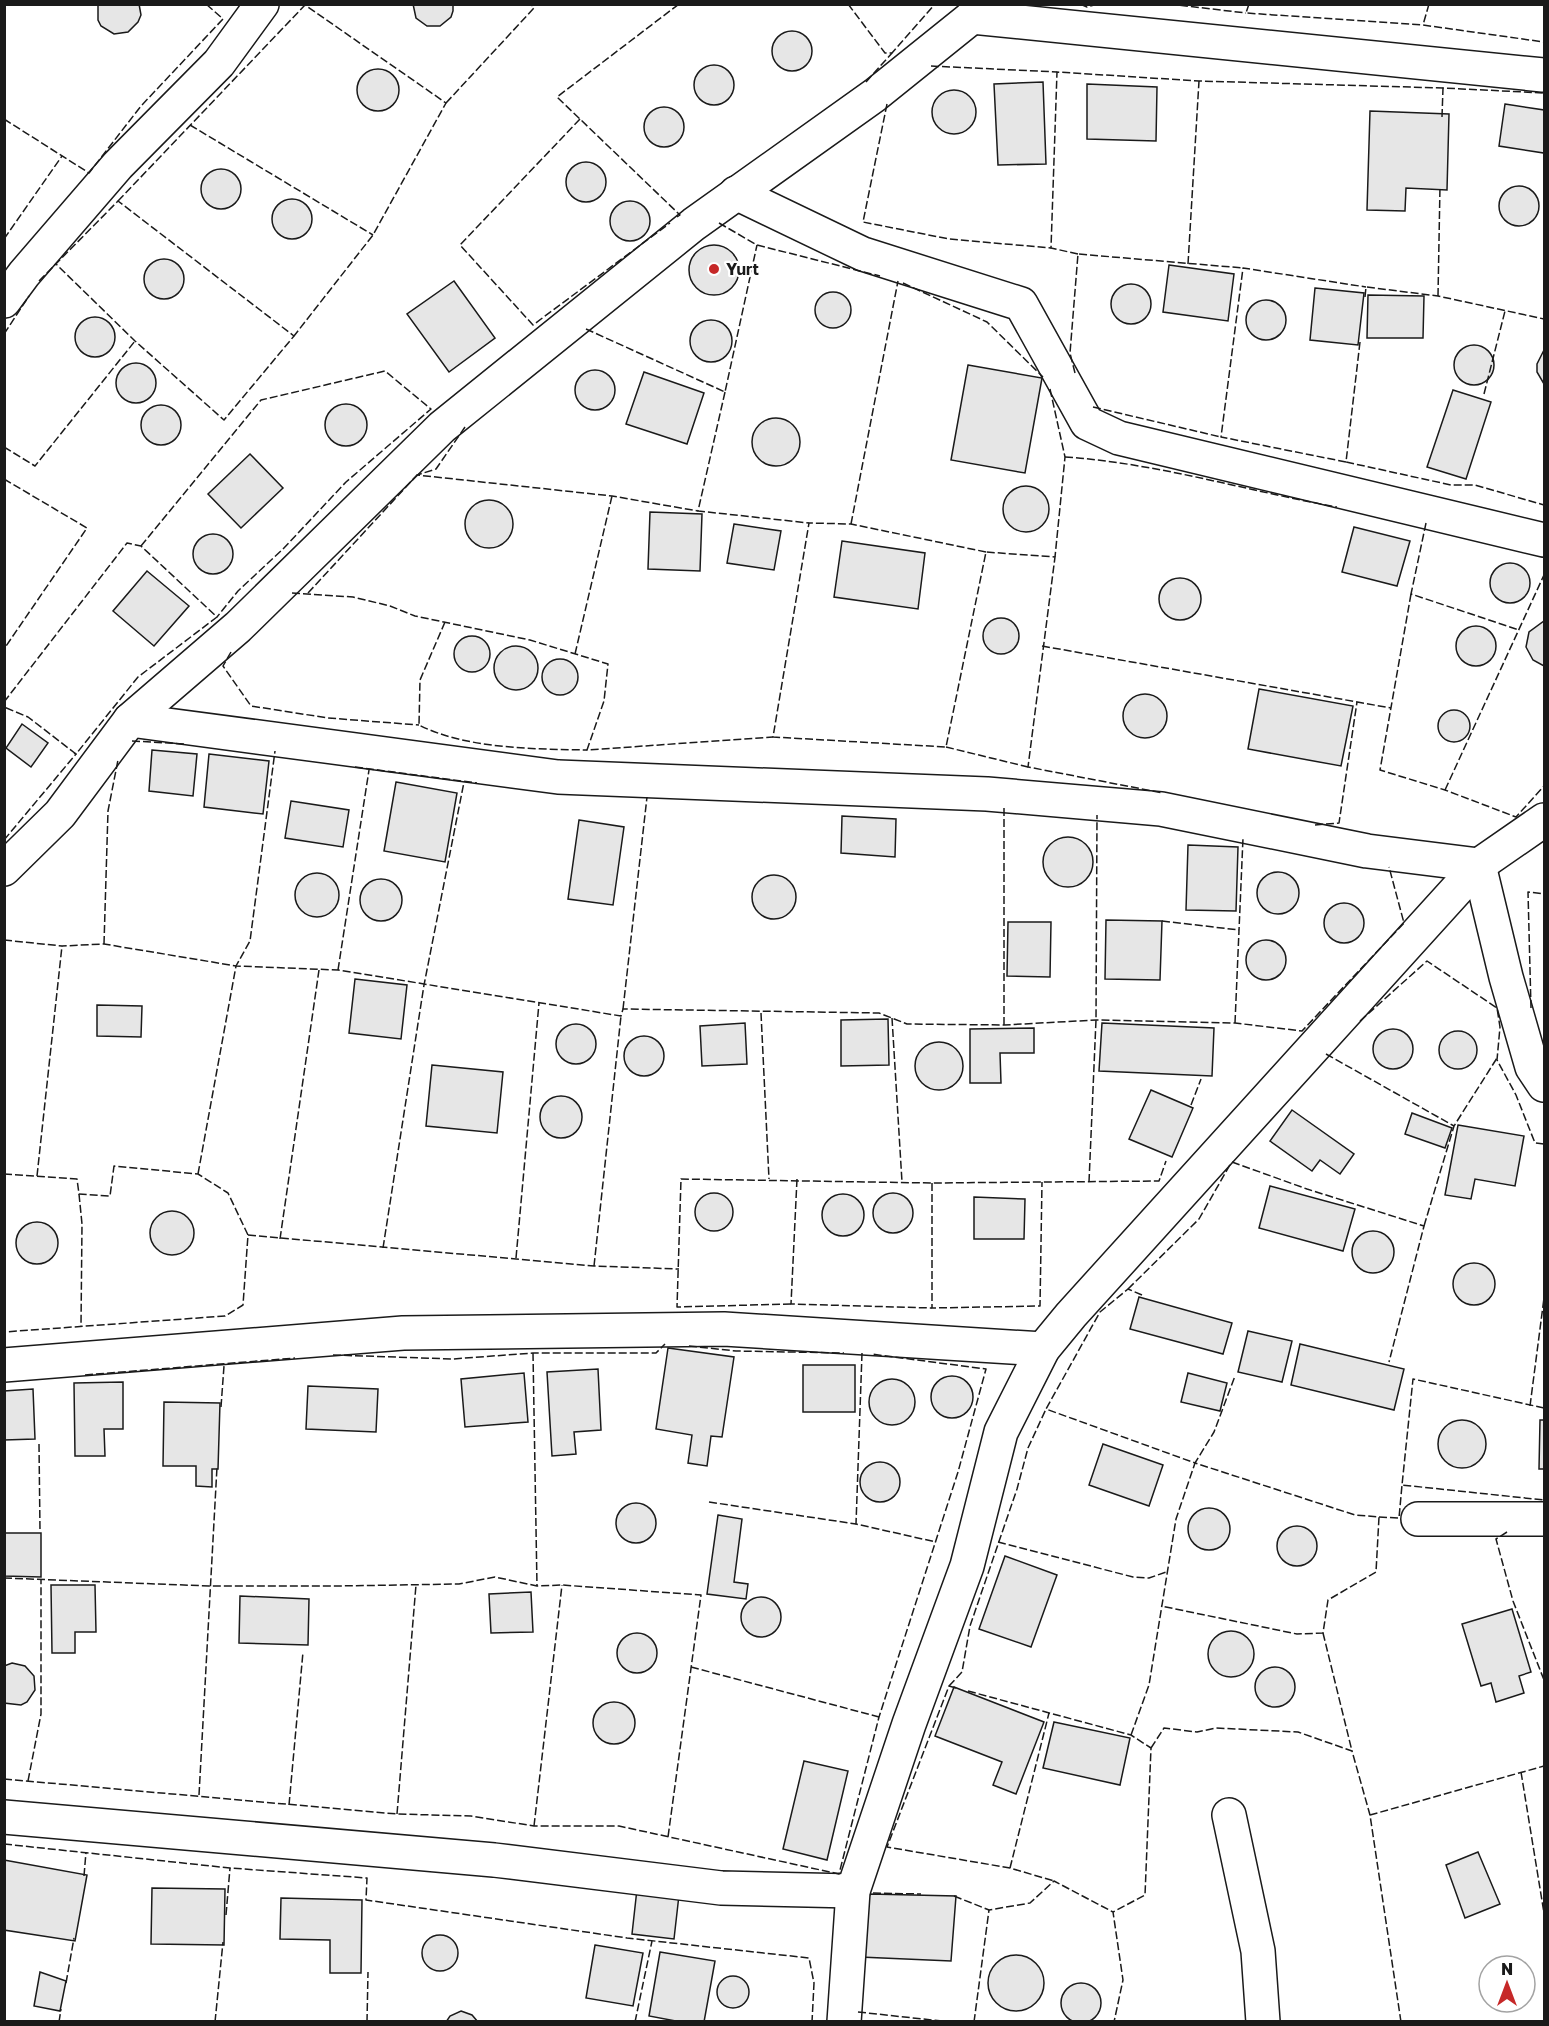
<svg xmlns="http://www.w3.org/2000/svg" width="1549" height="2026" viewBox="0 0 1549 2026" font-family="'Golos Text',sans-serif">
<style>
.building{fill:#e6e6e6;stroke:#1a1a1a;stroke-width:1.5}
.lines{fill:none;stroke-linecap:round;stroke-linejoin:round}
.street-casing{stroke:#1a1a1a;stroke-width:36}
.street{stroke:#fff;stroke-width:33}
.fence{stroke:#1a1a1a;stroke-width:1.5;stroke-dasharray:8 3;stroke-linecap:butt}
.poi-dot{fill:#c62828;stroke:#fff;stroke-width:2}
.labels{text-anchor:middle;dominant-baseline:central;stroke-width:4.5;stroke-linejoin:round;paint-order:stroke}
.poi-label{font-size:16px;font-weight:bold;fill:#1a1a1a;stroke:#fff;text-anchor:start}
</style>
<rect width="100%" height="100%" fill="#fff"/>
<g class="building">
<path d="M139,4L141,15L138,22L128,32L114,34L101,26L98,20V4Z"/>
<path d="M413,4H453V11L451,17L440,26H427L416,18Z"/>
<circle cx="792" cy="51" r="20"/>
<circle cx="714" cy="85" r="20"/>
<circle cx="378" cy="90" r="21"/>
<path d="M1043,82L1046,164L998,165L994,84Z"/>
<path d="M1087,84L1157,87L1156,141L1087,139Z"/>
<circle cx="954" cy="112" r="22"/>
<path d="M1505,104L1544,110V153L1499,146Z"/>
<circle cx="664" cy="127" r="20"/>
<path d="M1370,111L1449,114L1447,190L1406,188L1405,211L1367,210Z"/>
<circle cx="586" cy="182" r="20"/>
<circle cx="221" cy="189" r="20"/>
<circle cx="1519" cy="206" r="20"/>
<circle cx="292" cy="219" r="20"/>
<circle cx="630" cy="221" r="20"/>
<circle cx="714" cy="270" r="25"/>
<circle cx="164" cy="279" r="20"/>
<path d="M1169,265L1234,274L1228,321L1163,312Z"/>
<path d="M454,281L495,338L449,372L407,314Z"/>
<circle cx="1131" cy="304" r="20"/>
<path d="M1315,288L1364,293L1358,345L1310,340Z"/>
<circle cx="833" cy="310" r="18"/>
<path d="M1368,295L1424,296L1423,338H1367Z"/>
<circle cx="1266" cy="320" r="20"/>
<circle cx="95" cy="337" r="20"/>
<circle cx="711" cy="341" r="21"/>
<circle cx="1474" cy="365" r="20"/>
<path d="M1544,350V384L1537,372V364Z"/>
<circle cx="136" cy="383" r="20"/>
<path d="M968,365L1042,378L1025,473L951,460Z"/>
<circle cx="595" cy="390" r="20"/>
<path d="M644,372L704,393L687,444L626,424Z"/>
<path d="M1453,390L1491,402L1466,479L1427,467Z"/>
<circle cx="346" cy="425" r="21"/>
<circle cx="161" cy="425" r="20"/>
<circle cx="776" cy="442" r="24"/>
<path d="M250,454L283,488L241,528L208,494Z"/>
<circle cx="1026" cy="509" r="23"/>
<circle cx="489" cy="524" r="24"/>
<path d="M650,512L702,514L700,571L648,569Z"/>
<path d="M734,524L781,531L774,570L727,563Z"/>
<path d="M1354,527L1410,541L1397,586L1342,572Z"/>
<circle cx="213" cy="554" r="20"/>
<path d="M842,541L925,553L918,609L834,597Z"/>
<circle cx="1510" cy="583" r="20"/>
<path d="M147,571L189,606L154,646L113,611Z"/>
<circle cx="1180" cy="599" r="21"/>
<circle cx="1001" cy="636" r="18"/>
<path d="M1544,621V666L1533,660L1526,647L1529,632Z"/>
<circle cx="1476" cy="646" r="20"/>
<circle cx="472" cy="654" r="18"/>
<circle cx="516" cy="668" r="22"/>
<circle cx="560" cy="677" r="18"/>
<path d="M1259,689L1353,706L1341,766L1248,749Z"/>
<circle cx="1145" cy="716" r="22"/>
<circle cx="1454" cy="726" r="16"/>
<path d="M22,724L48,743L31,767L6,748Z"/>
<path d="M152,750L197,754L193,796L149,791Z"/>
<path d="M209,754L269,761L263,814L204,807Z"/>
<path d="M396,782L457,793L445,862L384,851Z"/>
<path d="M291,801L349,810L343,847L285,838Z"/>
<path d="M842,816L896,819L895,857L841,853Z"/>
<path d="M579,820L624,827L613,905L568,899Z"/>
<circle cx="1068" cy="862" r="25"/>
<path d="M1188,845L1238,847L1236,911L1186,910Z"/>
<circle cx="1278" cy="893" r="21"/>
<circle cx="317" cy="895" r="22"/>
<circle cx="774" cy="897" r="22"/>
<circle cx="381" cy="900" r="21"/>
<circle cx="1344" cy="923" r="20"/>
<path d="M1106,920L1162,921L1160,980L1105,979Z"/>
<path d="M1008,922H1051L1050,977L1007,976Z"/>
<circle cx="1266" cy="960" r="20"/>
<path d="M355,979L407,985L401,1039L349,1033Z"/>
<path d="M97,1005L142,1006L141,1037L97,1036Z"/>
<path d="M888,1019L889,1065L841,1066V1020Z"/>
<path d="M745,1023L747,1064L702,1066L700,1026Z"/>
<path d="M1102,1023L1214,1028L1212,1076L1099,1071Z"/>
<circle cx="576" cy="1044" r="20"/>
<path d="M1034,1028V1053H1000L1001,1083H970V1029Z"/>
<circle cx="1393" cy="1049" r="20"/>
<circle cx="1458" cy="1050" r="19"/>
<circle cx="644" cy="1056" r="20"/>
<circle cx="939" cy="1066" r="24"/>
<path d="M432,1065L503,1072L497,1133L426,1126Z"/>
<path d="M1151,1090L1193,1108L1172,1157L1129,1139Z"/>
<circle cx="561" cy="1117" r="21"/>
<path d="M1292,1110L1354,1154L1340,1174L1320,1160L1312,1171L1270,1141Z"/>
<path d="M1412,1113L1452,1128L1445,1148L1405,1134Z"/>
<path d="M1458,1125L1524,1136L1515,1186L1475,1179L1471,1199L1445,1195Z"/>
<path d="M1270,1186L1355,1209L1343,1251L1259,1228Z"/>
<circle cx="893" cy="1213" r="20"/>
<circle cx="714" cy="1212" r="19"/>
<circle cx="843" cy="1215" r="21"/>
<path d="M974,1197L1025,1199L1024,1239H974Z"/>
<circle cx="172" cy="1233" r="22"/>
<circle cx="37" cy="1243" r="21"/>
<circle cx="1373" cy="1252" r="21"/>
<circle cx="1474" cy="1284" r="21"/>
<path d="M1139,1297L1232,1323L1223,1354L1130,1329Z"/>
<path d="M1248,1331L1292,1341L1282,1382L1238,1372Z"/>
<path d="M1300,1344L1404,1369L1394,1410L1291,1385Z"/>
<path d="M668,1348L734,1357L722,1437L711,1436L707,1466L688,1463L692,1435L656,1429Z"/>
<rect x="803" y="1365" width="52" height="47"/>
<path d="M598,1369L601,1430L574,1432L576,1454L552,1456L547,1372Z"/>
<path d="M524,1373L528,1422L465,1427L461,1379Z"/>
<path d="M1188,1373L1227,1383L1220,1411L1181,1402Z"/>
<circle cx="952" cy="1397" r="21"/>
<circle cx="892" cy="1402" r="23"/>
<path d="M123,1382V1429H104L105,1456H75L74,1383Z"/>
<path d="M308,1386L378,1389L376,1432L306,1429Z"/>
<path d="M33,1389L35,1439L4,1440V1391Z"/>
<path d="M164,1402L220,1403L218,1469H212V1487L196,1486V1466H163Z"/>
<circle cx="1462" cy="1444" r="24"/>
<path d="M1540,1420H1544V1469H1539Z"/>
<path d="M1103,1444L1163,1465L1149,1506L1089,1485Z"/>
<circle cx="880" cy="1482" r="20"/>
<circle cx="636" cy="1523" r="20"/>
<circle cx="1209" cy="1529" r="21"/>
<path d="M718,1515L742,1519L734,1582L748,1584L746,1599L707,1594Z"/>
<circle cx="1297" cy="1546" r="20"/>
<path d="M4,1533H41V1577L4,1576Z"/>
<path d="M1005,1556L1057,1575L1031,1647L979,1629Z"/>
<path d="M51,1585H95L96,1632H75V1653H52Z"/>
<path d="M531,1592L533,1632L491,1633L489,1594Z"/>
<path d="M240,1596L309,1599L308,1645L239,1643Z"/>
<circle cx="761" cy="1617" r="20"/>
<path d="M1512,1609L1531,1672L1519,1676L1524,1693L1496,1702L1491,1683L1481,1686L1462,1624Z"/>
<circle cx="1231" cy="1654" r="23"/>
<circle cx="637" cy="1653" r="20"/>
<path d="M12,1663L25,1666L34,1676L35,1690L27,1702L21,1705L4,1703V1666Z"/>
<circle cx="1275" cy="1687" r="20"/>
<path d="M954,1687L1044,1722L1016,1794L993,1785L1002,1762L935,1736Z"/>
<circle cx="614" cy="1723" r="21"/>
<path d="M1054,1722L1130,1738L1120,1785L1043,1768Z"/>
<path d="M804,1761L848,1771L827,1860L783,1849Z"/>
<path d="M1478,1852L1500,1904L1465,1918L1446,1865Z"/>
<path d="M4,1860L87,1875L75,1941L4,1930Z"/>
<path d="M152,1888L225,1889L224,1945L151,1944Z"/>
<path d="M637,1889L679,1895L674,1939L632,1934Z"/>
<path d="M869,1894L956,1896L951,1961L860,1957Z"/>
<path d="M281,1898L362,1900L361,1973H330V1940L280,1939Z"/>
<circle cx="440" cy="1953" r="18"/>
<path d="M595,1945L643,1953L633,2006L586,1998Z"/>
<path d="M660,1952L715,1961L704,2022H681L649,2016Z"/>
<circle cx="1016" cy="1983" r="28"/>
<path d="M40,1972L66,1981L60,2011L34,2006Z"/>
<circle cx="733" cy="1992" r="16"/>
<circle cx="1081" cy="2003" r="20"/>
<path d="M461,2011L472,2015L478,2022H446L450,2016Z"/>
</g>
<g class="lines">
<defs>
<g id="street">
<path d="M972,17L1543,75"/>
<path d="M736,193L863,254L1021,304L1087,423L1119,438L1544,540"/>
<path d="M4,301L24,274L118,165L219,63L262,4"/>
<path d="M130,720L558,777L987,794L1161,809L1367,851L1479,865L1506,977L1532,1067L1544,1085"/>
<path d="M4,869L60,814L130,720L238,627L442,427L694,224L875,95L972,17L982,4"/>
<path d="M4,1365L403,1333L724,1329L1043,1349"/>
<path d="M1418,1519H1544"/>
<path d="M1229,1815L1258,1951L1263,2022"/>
<path d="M4,1817L494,1860L721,1888L853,1891"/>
<path d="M844,2022L853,1891L909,1724L967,1566L1001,1432L1043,1349L1071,1315L1479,865L1544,820"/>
</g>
</defs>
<use href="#street" class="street-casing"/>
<use href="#street" class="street"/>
<g class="fence">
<path d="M848,4L885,53H892L935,4"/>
<path d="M1080,4L1087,7L1098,4"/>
<path d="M1169,4L1246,13"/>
<path d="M1249,4L1246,13L1423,25"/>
<path d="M1429,4L1423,25L1544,42"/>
<path d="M931,66L1057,72"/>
<path d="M866,82L892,53"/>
<path d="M446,103L534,8L531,4"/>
<path d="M887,104L863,222L949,239L1051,248"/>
<path d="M1442,117L1443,88L1544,93"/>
<path d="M4,119L89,173L141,106L223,19L206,4"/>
<path d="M580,119L460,245L533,325L670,223"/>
<path d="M190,125L373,235"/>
<path d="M118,201L305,5L446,103L373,235L294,336"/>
<path d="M677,217L680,215L557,97L679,4"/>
<path d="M719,223L757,245L880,276"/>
<path d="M4,239L62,156"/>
<path d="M1078,254L1051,248L1057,72L1199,81L1443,88"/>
<path d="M1188,264L1199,81"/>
<path d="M39,281L118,201L294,336L224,420L135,341L56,264"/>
<path d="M903,283L987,322L1043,377"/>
<path d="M1438,296L1440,186"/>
<path d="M1365,297L1366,287L1438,296L1544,319"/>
<path d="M586,329L725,392L757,245"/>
<path d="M4,334L29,296"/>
<path d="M1360,342L1346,462L1451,485H1475L1544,505"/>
<path d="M1075,373L1070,353L1078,254L1243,268"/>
<path d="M1050,389L1065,457L1055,557"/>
<path d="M725,392L698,511L809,523"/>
<path d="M1484,394L1505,311"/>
<path d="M1093,407L1221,437"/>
<path d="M465,427L436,469L417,475L612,496L698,511"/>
<path d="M4,447L35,466L135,341"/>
<path d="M1065,457C1157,463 1247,491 1337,507"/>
<path d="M1346,462L1221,437L1243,268L1366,287"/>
<path d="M4,479L87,528L4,649"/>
<path d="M1426,523L1411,594L1519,630"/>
<path d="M851,524L898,281"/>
<path d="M141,546L261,400L385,371L431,409L346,482L283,549L238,591L217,617"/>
<path d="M986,552L851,524L809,523L773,737L946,747L986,552L1055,557L1028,767L1163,793"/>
<path d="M292,593L353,597L390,606L415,616L530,640L608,664L604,701L587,750L773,737"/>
<path d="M308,593L417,475"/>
<path d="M1411,594L1380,770L1445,790L1516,817L1544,786"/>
<path d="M445,622L420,680L419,725C466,749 535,749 587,750"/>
<path d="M1042,646L1391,708"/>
<path d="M231,652L223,666L251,706L328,718L419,725"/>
<path d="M575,654L612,496"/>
<path d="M4,702L127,543L141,546L217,617L138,677L76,754L28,717L4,707"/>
<path d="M132,741L186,744"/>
<path d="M946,747L1028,767"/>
<path d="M355,767L477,783"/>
<path d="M1445,790L1544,575"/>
<path d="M1315,825L1339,823L1357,702"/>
<path d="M4,840L76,754L74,753"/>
<path d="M1162,921L1239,930"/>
<path d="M4,940L62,946L104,944L236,966L338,970L621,1016L623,1009L879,1013L907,1024L1004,1025L1096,1020L1235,1023L1302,1031L1404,923L1389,867"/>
<path d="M104,944L108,811L118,760"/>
<path d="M338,970L369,770"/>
<path d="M1531,1008L1528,892L1544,894"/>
<path d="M623,1009L647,797"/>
<path d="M761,1013L769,1179"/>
<path d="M892,1018L902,1182"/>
<path d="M1360,1021L1427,961L1497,1008L1500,1027L1497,1060L1516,1095L1535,1143L1544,1144"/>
<path d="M1235,1023L1243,838"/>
<path d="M1004,1025V807"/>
<path d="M1326,1054L1454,1126"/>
<path d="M1191,1105L1201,1079"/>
<path d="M1232,1162L1307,1189L1424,1226L1389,1362"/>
<path d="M4,1174L77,1179L79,1194L110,1196L114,1166L198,1174L228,1193L248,1235L243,1305L225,1316L4,1332"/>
<path d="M198,1174L236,966L250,941L275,751"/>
<path d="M37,1176L62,946"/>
<path d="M797,1179L791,1304L932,1308"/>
<path d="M1089,1182L1096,1020L1097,815"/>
<path d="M932,1183V1308L1040,1306L1042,1182"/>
<path d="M79,1194L82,1224L81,1326"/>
<path d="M1424,1226L1454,1126L1497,1058"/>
<path d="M248,1235L594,1266L679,1269"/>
<path d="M280,1239L319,970"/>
<path d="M383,1248L424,985L464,782"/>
<path d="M516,1258L539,1003"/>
<path d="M594,1266L621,1016"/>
<path d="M1128,1289L1199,1219L1231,1163"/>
<path d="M1142,1295L1128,1289L1100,1312L1046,1409L1195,1463L1214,1432L1235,1376"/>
<path d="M791,1304L677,1307L681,1179L932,1183L1159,1181L1166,1161"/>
<path d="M689,1346L736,1351L844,1353"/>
<path d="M533,1353L537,1586"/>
<path d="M862,1353L856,1524L936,1542"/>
<path d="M333,1355L453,1359L533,1353H656L665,1344"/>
<path d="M85,1375L295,1358"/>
<path d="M1530,1406L1544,1298"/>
<path d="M221,1407L224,1366"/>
<path d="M1544,1408L1413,1379L1402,1485L1544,1500"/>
<path d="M39,1444L40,1531"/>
<path d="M709,1502L856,1524"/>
<path d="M1379,1517L1399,1518L1402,1485"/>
<path d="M1507,1532L1496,1539L1513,1601L1544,1680"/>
<path d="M998,1542L1133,1577L1149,1578L1166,1572"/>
<path d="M4,1578L209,1586H337L459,1584L495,1577L537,1586L562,1585L701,1595L668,1837"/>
<path d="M1323,1633L1352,1751"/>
<path d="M691,1667L879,1717"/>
<path d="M949,1686L962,1672L970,1626L1017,1489L1028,1448L1046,1409"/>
<path d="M956,1688L949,1686L887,1847L1010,1868L1054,1881"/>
<path d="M968,1691L1131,1735L1151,1748L1145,1895L1113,1912"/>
<path d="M1131,1735L1149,1685L1176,1519L1195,1463L1355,1515L1379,1517L1376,1572L1328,1600L1323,1633L1297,1634L1161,1606"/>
<path d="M1151,1748L1164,1728L1197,1732L1216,1728L1298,1732L1352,1751L1370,1815"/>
<path d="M1521,1772L1544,1913"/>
<path d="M4,1779L397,1814L471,1816L534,1826H619L839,1874L879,1717L958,1472L986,1369L871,1354"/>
<path d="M28,1781L41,1714V1580"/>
<path d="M199,1795L217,1467"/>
<path d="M289,1805L303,1652"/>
<path d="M397,1814L416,1585"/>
<path d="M534,1826L562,1585"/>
<path d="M4,1844L230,1868L367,1878L366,1900L627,1938L809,1958L814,1983L812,2022"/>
<path d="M1010,1868L1049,1713"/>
<path d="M84,1876L86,1852"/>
<path d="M873,1893L921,1894"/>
<path d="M954,1896L989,1910L1030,1903L1054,1881L1113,1912L1123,1980L1114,2022"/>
<path d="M226,1915L230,1868"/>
<path d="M66,1983L74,1938"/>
<path d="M858,2012L951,2022"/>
<path d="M59,2022L61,2009"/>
<path d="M215,2022L223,1942"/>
<path d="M367,2022L368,1972"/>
<path d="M635,2022L652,1941"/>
<path d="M974,2022L989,1910"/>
<path d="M1401,2022L1370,1815L1544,1766"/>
</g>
</g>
<circle class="poi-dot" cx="714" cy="269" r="6"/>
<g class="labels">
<g class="poi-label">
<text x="726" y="269">Yurt</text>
</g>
</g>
<rect width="1549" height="2026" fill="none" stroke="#1a1a1a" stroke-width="12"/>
<g transform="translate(1507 1984)"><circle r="28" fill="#ffffff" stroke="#a3a3a3" stroke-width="1.5"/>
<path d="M0-4.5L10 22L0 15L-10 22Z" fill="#c62828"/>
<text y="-9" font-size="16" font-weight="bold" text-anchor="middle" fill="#1a1a1a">N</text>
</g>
</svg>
